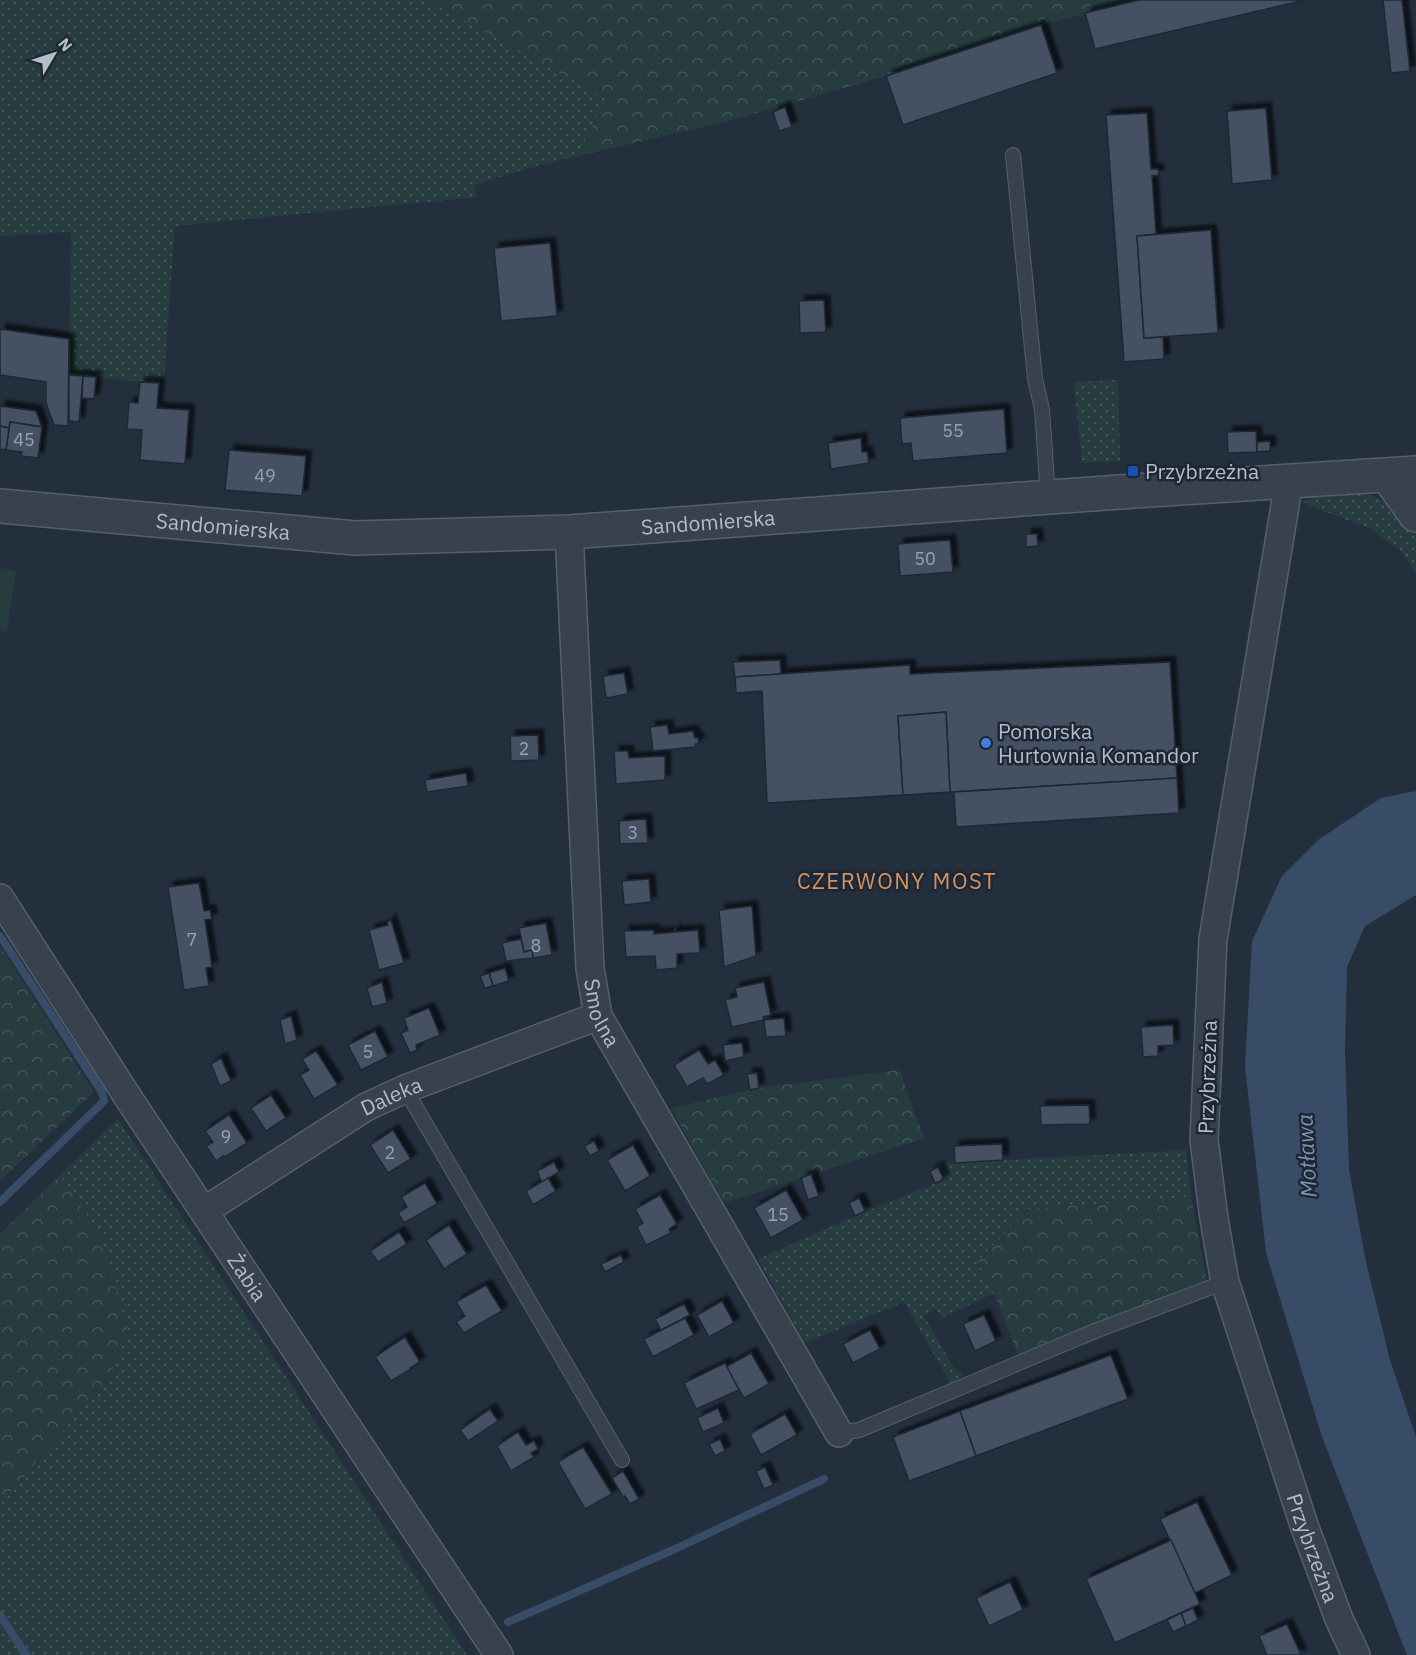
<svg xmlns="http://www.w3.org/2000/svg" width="1416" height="1655" viewBox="0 0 1416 1655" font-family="'IBM Plex Sans',sans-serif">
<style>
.grass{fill:url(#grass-dots)}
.forest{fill:url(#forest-crowns)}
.pitch{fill:#263c3f}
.water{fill:#394c67}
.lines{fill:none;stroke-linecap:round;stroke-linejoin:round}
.stream{stroke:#394c67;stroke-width:8}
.building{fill:#455162;stroke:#1f2835;stroke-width:1.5;filter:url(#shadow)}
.service-casing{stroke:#565f6c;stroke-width:16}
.minor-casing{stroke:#565f6c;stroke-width:30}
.tertiary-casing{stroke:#565f6c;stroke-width:36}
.service{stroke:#38414e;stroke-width:14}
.minor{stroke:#38414e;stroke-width:27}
.tertiary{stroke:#38414e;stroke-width:33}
.transit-dot{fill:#1a4fb4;stroke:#1d2633;stroke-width:2}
.shop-dot{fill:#3f7fe0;stroke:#1d2633;stroke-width:2}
.labels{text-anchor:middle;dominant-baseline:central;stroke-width:5;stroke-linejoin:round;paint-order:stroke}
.number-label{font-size:18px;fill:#98a1af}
.poi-label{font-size:21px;fill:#b4bcc9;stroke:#1d2633;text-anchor:start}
.street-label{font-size:21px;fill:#b4bcc9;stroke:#1d2633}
.neighbourhood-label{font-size:22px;letter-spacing:1.5px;fill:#d59563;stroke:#1d2633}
.water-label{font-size:22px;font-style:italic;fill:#7c92b1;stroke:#1d2633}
</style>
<defs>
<pattern id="grass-dots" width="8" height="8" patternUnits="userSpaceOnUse" patternTransform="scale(1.5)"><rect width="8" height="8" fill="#263c3f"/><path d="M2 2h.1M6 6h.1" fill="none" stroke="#435659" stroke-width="1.8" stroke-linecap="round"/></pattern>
<pattern id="forest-crowns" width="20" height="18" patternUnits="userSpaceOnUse" patternTransform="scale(1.5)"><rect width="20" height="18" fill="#263c3f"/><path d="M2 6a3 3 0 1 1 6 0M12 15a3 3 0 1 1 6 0" fill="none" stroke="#435659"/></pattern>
<filter id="shadow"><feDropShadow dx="5.5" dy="-5.5" stdDeviation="1.5" flood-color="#0009"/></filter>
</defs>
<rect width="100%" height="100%" fill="#242f3e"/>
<g class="grass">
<path d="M0,0H427L607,98L578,156L536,166L474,185L477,197L175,226L164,379L159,383L69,375L71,232L0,236Z"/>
<path d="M1118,380L1120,461L1082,463L1074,382Z"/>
<path d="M1361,492L1380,499L1397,511L1416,535V574L1400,550L1369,528L1302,503L1314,496Z"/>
<path d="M118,1119L467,1655H0V1505L110,1376L99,1234L60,1175Z"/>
<path d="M1186,1150L1191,1197L1028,1209L978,1261L994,1293L942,1318L936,1309L924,1316L954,1368L963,1375L951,1384L904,1302L805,1343L758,1259L855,1216L941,1181L942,1177L937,1164Z"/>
</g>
<g class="forest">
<path d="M427,0H1140L1041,25L886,76L725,122L578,156L606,98Z"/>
<path d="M0,946L94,1092L0,1181Z"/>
<path d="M900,1070L914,1112L925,1138L724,1203L671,1108L759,1088Z"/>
<path d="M60,1175L99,1234L128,1329L110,1376L0,1505V1234Z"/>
<path d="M1191,1197L1207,1281L1018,1355L994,1293L978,1261L1029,1209Z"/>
</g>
<path class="pitch" d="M0,568L16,571L7,632L0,631Z"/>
<path class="water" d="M1416,791V895L1365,926L1347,967L1345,1050L1349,1170L1366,1262L1390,1360L1416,1437V1655H1407L1322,1437L1266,1253L1245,1066L1252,941L1282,876L1318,840L1381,798Z"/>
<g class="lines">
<g class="stream">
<path d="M0,936L102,1092L104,1101L0,1202"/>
<path d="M0,1615L26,1655"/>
<path d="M508,1622L675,1549L824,1479"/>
</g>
</g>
<g class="building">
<path d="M1139,0H1305L1095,49L1085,13Z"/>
<path d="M1383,0H1402L1410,71L1391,73Z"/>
<path d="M1041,25L1057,73L903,125L886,76Z"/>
<path d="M785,107L792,127L779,131L773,112Z"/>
<path d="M1266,108L1272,180L1232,184L1227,111Z"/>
<path d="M1147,113L1151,169H1158L1159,175L1152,176L1156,234L1137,236L1144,338L1163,337L1164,359L1124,362L1106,115Z"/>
<path d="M1211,230L1218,333L1144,338L1137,236Z"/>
<path d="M550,243L557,316L501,321L494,248Z"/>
<path d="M824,300L826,332L800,333L799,301Z"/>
<path d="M0,329L69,339L68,426L54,425L46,403V382L0,375Z"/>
<path d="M69,375L83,376L79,422L69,421Z"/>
<path d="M83,376L96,377L94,399L82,398Z"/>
<path d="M140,382L159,383L157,408L189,410L185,464L140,460L142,430L127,429L129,402L138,403Z"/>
<path d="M0,406L36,411L42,427L10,422L9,428L0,426Z"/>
<path d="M1004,409L1007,453L913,461L911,443L902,444L900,418Z"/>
<path d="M10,422L42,427L38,458L21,456L22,452L6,450Z"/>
<path d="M0,426L9,428L6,450L0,449Z"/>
<path d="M1256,431L1257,452L1228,453L1227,432Z"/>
<path d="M861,438L862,452H867L869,463L831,469L828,443Z"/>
<path d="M1270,441V451L1257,452V442Z"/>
<path d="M229,450L306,456L302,496L225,490Z"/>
<path d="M1026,534H1037L1038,546L1026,547Z"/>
<path d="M950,540L953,572L900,576L898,544Z"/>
<path d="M780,660L781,674L735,677L733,662Z"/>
<path d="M1170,662L1177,778L950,792L946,712L898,716L903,795L767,803L762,691L736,693L735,677L910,665V674Z"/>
<path d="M624,673L628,694L606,698L603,676Z"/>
<path d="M946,712L950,792L903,795L898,716Z"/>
<path d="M667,725L669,734L693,731L695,738H698L699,743L695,744V747L653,751L650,727Z"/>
<path d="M538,735L539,760L511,761L510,736Z"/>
<path d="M614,751H628L629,758L665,756V780L616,784Z"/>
<path d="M466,773L468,786L427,792L425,780Z"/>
<path d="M1177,778L1179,813L956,827L954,792Z"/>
<path d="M646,819L648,843L620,844L619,821Z"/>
<path d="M649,879L651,902L624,905L622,881Z"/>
<path d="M199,883L204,911L210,910L212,919L205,920L212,967L206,968L209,986L184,990L168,887Z"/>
<path d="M752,906L756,956L724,967L719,910Z"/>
<path d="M391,920L404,963L379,970L369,930L388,925L387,922Z"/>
<path d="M546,923L552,955L533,958L532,950L524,952L519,928Z"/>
<path d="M675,928H676V932L698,930L700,953L677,954V968L656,970L655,956L626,957L624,931L654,930V934L675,932Z"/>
<path d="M521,939L524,952L532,950L533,958L506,961L502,943Z"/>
<path d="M505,968L509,981L493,986L489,973Z"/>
<path d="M489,973L493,986L485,988L480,976Z"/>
<path d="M382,982L387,1003L372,1007L367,988Z"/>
<path d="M764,982L771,1015L763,1017L764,1020L732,1027L725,1000L737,997L735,988Z"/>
<path d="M429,1008L440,1035L416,1045L417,1050L410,1053L401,1033L408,1030L404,1018Z"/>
<path d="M291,1016L297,1040L285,1044L280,1020Z"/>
<path d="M784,1018L786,1036L766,1037L764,1020Z"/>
<path d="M1173,1025L1174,1045L1158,1046V1056L1143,1057L1141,1027Z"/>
<path d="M375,1031L388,1057L361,1070L348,1045Z"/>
<path d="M742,1043L744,1057L725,1061L723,1045Z"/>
<path d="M699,1050L708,1064L715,1060L724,1075L707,1084L703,1078L687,1087L674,1065Z"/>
<path d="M316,1051L338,1085L314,1099L300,1075L309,1070L302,1059Z"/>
<path d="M221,1058L231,1081L220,1086L211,1064Z"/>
<path d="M757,1073L759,1088L750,1090L747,1074Z"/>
<path d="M271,1095L286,1118L266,1131L251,1108Z"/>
<path d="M1089,1105L1090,1124L1041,1125L1040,1106Z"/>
<path d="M229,1115L247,1143L223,1158V1156L216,1161L206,1146L213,1142L205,1131Z"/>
<path d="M393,1130L411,1159L388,1173L370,1145Z"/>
<path d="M594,1141L599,1151L590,1156L584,1146Z"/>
<path d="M1002,1144L1003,1160L955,1163L954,1146Z"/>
<path d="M633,1145L650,1176L625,1191L607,1160Z"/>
<path d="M554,1162L559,1172L542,1182L537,1171Z"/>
<path d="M938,1167L943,1178L941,1181L935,1183L930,1171Z"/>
<path d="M811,1174L819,1196L808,1200L801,1178Z"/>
<path d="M548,1178L556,1191L533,1205L526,1191Z"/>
<path d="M425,1183L437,1204L404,1223L398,1213L407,1207L401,1197Z"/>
<path d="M786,1190L803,1220L771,1238L754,1208Z"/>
<path d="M660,1195L677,1224L669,1229L671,1233L646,1245L637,1227L643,1223L635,1209Z"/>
<path d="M859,1198L865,1211L855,1216L849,1203Z"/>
<path d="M449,1225L467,1254L444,1269L426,1240Z"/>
<path d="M399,1232L407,1244L378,1262L370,1251Z"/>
<path d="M621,1255L624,1262L605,1272L601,1264Z"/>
<path d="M486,1285L502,1311L464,1333L456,1322L465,1316L456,1302Z"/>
<path d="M722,1301L734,1323L709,1337L697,1315Z"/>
<path d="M684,1304L690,1315L661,1330L655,1319Z"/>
<path d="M984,1315L996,1341L975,1351L963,1324Z"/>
<path d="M685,1318L694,1335L653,1357L644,1339Z"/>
<path d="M870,1330L880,1349L853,1363L843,1344Z"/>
<path d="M405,1337L420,1362L410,1368L411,1369L391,1381L375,1357Z"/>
<path d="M751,1353L769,1384L744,1398L726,1367Z"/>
<path d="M1111,1355L1128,1399L976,1456L960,1411Z"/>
<path d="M725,1363L739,1390L696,1409L684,1383Z"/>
<path d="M718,1408L724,1423L703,1432L697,1418Z"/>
<path d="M490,1409L498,1421L468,1441L460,1430Z"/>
<path d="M960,1411L976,1456L909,1481L893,1437Z"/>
<path d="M785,1414L797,1435L761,1455L750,1434Z"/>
<path d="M518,1432L526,1445L534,1441L538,1449L531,1453L534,1457L511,1471L497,1446Z"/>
<path d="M720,1439L725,1451L715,1456L709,1444Z"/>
<path d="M583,1447L612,1494L585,1509L558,1462Z"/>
<path d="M765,1467L773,1485L764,1489L756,1471Z"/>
<path d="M623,1471L639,1499L630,1504L625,1496L623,1497L612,1478Z"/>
<path d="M1197,1502L1232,1575L1195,1593L1160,1519Z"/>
<path d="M1171,1540L1200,1604L1115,1643L1086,1579Z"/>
<path d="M1010,1582L1023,1610L989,1626L976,1598Z"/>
<path d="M1193,1608L1198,1620L1186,1626L1181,1613Z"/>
<path d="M1181,1613L1186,1626L1173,1632L1167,1620Z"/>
<path d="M1287,1624L1301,1655H1267L1259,1636Z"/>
</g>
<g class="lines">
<defs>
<g id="service">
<path d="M1013,155L1035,379L1042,409L1048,498"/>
<path d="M405,1089L622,1460"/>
<path d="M839,1433L859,1430L1095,1331L1225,1282"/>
</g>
<g id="minor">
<path id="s1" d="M1288,482L1285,506L1213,939L1204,1140L1214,1219L1225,1282L1304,1525L1339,1619L1356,1655"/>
<path id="s2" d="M569,532L590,968L598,1016L839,1433"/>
<path id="s3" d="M0,898L131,1102L499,1655"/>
<path id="s4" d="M204,1211L366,1107L405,1089L598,1016"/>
</g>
<g id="tertiary">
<path d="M1387,475L1416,515"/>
<path id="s5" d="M0,506L355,538L569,532L1134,491L1416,473"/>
</g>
</defs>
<use href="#service" class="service-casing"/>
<use href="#minor" class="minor-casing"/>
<use href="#tertiary" class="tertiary-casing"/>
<use href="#service" class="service"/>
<use href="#minor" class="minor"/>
<use href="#tertiary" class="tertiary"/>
</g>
<rect class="transit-dot" x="1127" y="465" width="12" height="12" rx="3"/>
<circle class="shop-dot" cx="986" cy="743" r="6"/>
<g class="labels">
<g class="number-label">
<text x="953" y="430">55</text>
<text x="24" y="439">45</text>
<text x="265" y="475">49</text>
<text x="925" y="558">50</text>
<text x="524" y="748">2</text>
<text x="633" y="832">3</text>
<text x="192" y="939">7</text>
<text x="536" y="945">8</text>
<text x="368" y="1051">5</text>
<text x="226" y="1136">9</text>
<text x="390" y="1152">2</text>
<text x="778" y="1214">15</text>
</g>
<g class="poi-label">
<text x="1145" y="471">Przybrzeżna</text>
<text x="998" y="731">Pomorska<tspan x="998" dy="24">Hurtownia Komandor</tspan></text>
</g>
<g class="street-label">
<text stroke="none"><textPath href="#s5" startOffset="710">Sandomierska</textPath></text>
<text stroke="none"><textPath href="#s5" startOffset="224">Sandomierska</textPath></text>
<text stroke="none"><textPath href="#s2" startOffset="483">Smolna</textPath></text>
<text transform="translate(1207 1077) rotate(-88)">Przybrzeżna</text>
<text stroke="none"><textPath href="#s4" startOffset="220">Daleka</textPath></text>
<text stroke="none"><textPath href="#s3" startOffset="453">Żabia</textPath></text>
<text stroke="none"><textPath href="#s1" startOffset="1088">Przybrzeżna</textPath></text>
</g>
<g class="neighbourhood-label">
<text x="897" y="880">CZERWONY MOST</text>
</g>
<g class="water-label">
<text transform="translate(1306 1156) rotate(-93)">Motława</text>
</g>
</g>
<g transform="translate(54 54) rotate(51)" stroke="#1d2633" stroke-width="4.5" paint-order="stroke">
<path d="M0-4.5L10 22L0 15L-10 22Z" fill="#b4bcc9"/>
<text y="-9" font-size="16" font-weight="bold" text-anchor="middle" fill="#b4bcc9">N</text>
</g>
</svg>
